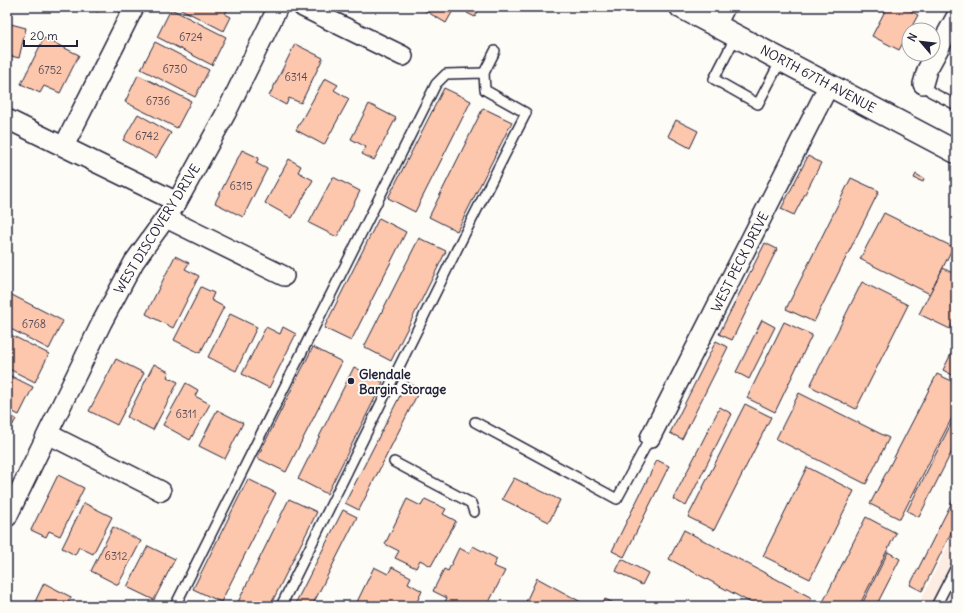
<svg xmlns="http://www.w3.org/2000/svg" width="963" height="613" viewBox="0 0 963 613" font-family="Delius,sans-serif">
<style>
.built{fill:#fdece1}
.building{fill:#fcc7ad;stroke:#22223b}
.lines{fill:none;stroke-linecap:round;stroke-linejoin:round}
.lane-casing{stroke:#22223b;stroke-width:12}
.street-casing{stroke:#22223b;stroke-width:22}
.secondary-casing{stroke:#22223b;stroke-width:25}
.lane{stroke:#fdfcf7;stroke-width:9}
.street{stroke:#fdfcf7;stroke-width:19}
.secondary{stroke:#fdfcf7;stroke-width:22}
.poi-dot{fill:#22223b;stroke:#fdfcf7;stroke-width:1.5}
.labels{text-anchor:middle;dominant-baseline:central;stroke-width:4;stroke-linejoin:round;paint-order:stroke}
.number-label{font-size:11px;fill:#584b58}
.street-label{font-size:13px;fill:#22223b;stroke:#fdfcf7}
.poi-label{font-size:13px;font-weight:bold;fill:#22223b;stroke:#fdfcf7;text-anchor:start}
</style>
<rect width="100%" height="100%" fill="#fdfcf7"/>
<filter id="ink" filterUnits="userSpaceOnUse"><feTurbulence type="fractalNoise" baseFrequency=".025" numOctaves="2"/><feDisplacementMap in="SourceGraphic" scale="8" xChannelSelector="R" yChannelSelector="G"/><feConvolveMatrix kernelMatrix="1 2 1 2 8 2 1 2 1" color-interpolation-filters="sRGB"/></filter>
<g filter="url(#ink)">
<path class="built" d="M956,529V606H918Z"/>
<g class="building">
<path d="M88,7H100L98,12Z"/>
<path d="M177,7H229L225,14L231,17L224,31Z"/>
<path d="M419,7H455L446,23Z"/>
<path d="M470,7H480L475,17L467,13Z"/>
<path d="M887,7H904L918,15L899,50L872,36Z"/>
<path d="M171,9L226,37L212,65L157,37Z"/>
<path d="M7,23L26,28L19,58L7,55Z"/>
<path d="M44,38L79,55L60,93L44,86L40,93L21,84Z"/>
<path d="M155,42L209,70L195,97L141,69Z"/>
<path d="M295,44L323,58L301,103L289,98L286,105L269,96Z"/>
<path d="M138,75L191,101L177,128L125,102Z"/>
<path d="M325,78L338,85L334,90L349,99L324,145L296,130Z"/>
<path d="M444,88L471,101L415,212L388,198Z"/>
<path d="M369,104L396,118L374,160L362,154L366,147L351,139Z"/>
<path d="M483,108L512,122L457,231L429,217Z"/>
<path d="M138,114L171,133L156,158L123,140Z"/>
<path d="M676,120L698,131L690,148L668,136Z"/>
<path d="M242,150L259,158L256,163L267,169L243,217L215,203Z"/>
<path d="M808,156L821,163L794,215L781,209Z"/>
<path d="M289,159L301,166L298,172L313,180L292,218L265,203Z"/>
<path d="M916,174L924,179L923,182L914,178Z"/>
<path d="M333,177L360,191L337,237L309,223Z"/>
<path d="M851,178L879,191L814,322L786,309Z"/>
<path d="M884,213L953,247L930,294L860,259Z"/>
<path d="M379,218L406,232L351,341L324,328Z"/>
<path d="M419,238L446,251L391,361L364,347Z"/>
<path d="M765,243L777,249L732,340L719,334Z"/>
<path d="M175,256L189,263L185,269L199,276L173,328L146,314Z"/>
<path d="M943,268L956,275V317L950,329L919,314Z"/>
<path d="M862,282L908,305L856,409L810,386Z"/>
<path d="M201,287L214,293L211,300L224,307L200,353L174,340Z"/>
<path d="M10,294L63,321L49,349L7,327V301Z"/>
<path d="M230,314L257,327L236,371L208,357Z"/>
<path d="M762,320L775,327L749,379L736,372Z"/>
<path d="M784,322L812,335L775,412L747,398Z"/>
<path d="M266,327L280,334L283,327L296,334L269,388L242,374Z"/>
<path d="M7,333L49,354L35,382L7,368Z"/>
<path d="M716,341L728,347L682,439L670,433Z"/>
<path d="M956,344V377L943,370Z"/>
<path d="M313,347L342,362L286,472L257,458Z"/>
<path d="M116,359L144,373L117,425L89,411Z"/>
<path d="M154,364L169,372L167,377L178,382L153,430L127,417Z"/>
<path d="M354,367L383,382L327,494L298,479Z"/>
<path d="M7,374L33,387L19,415L7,409Z"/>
<path d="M937,374L956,383V410L900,519L870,504Z"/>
<path d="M407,382L420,389L359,510L345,503Z"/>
<path d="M186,383L198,390L195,396L210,404L190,440L163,425Z"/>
<path d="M799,393L889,438L866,484L776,439Z"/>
<path d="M745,404L771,417L714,530L688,517Z"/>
<path d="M720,407L732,414L686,506L673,499Z"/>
<path d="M217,410L243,423L225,459L199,446Z"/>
<path d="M7,414L16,419L7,435Z"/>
<path d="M956,414V443L919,517L907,511Z"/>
<path d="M657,460L669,466L624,557L612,551Z"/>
<path d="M807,467L854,491L810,579L763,556Z"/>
<path d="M58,475L84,488L60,536L49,531L46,537L31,530Z"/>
<path d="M514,478L560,500L549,522L502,499Z"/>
<path d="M248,479L276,493L221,602L193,589Z"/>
<path d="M956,494V523L922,591L910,585Z"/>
<path d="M289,499L317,512L270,606H236Z"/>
<path d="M407,499L421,506L425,499L446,509L443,514L456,521L431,566L420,560L416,568L395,558L399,551L385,544Z"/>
<path d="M84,503L112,517L93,554L79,547L75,555L62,548Z"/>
<path d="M343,510L357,517L312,606H294Z"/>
<path d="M866,517L896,533L859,606H821Z"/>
<path d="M113,527L141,541L118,585L91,571Z"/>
<path d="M684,530L812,598L807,606H757L669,559Z"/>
<path d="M148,546L175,559L154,600L127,587Z"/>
<path d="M473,546L497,559L493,566L505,571L487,606H445L443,605L447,598L433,591L444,569L448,571L459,548L469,553Z"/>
<path d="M888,552L900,559L876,606H861Z"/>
<path d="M622,559L648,573L642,585L616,571Z"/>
<path d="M374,567L388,574L392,567L411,577L408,583L422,591L415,606H355Z"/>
<path d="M537,578L581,602L579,606H524Z"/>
<path d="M44,583L71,597L67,606H33Z"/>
<path d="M605,599L620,606H601Z"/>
</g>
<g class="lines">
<defs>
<g id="lane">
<path d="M736,36L714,79L758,104L781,60"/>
<path d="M484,73L495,51"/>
<path d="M923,84L931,92L956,105"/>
<path d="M475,422L617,499L650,438"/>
<path d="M394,462L471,503L474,512"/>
<path d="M175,606L436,84L446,74L484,73L485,90L526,113L459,245L281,606"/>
<path d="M936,606L956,567"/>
</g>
<g id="street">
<path d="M303,7L403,56"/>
<path d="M716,25L725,7"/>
<path d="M923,84L927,70L956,17"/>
<path d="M7,119L177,202"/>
<path d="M64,146L134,7"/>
<path d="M166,218L284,276"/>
<path d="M48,434L161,491"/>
<path d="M650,438L829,85"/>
<path d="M7,517L102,322L134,262L177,202L226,113L278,7"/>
</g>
<path id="secondary" d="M681,7L956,152"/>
</defs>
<use href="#lane" class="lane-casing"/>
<use href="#street" class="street-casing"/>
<use href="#secondary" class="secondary-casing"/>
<use href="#lane" class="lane"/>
<use href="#street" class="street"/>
<use href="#secondary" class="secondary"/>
</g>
</g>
<circle class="poi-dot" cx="351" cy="381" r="4"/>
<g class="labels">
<g class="number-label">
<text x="191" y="37">6724</text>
<text x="175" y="69">6730</text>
<text x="50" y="70">6752</text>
<text x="296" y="77">6314</text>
<text x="158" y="101">6736</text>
<text x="147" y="136">6742</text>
<text x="241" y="186">6315</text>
<text x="34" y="324">6768</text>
<text x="186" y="414">6311</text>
<text x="116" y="556">6312</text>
</g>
<g class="street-label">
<text transform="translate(818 79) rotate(28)">NORTH 67TH AVENUE</text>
<text transform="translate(157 229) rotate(-58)">WEST DISCOVERY DRIVE</text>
<text transform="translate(740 262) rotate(-63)">WEST PECK DRIVE</text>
</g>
<g class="poi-label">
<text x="359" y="374">Glendale<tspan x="359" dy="15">Bargin Storage</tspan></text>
</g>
</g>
<rect width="963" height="613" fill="none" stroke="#fdfcf7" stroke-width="24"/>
<rect x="12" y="12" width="939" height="589" fill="none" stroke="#22223b" stroke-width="1.5" filter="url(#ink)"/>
<g transform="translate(921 42) rotate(298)"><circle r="19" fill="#fdfcf7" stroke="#a5a5ac"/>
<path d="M0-3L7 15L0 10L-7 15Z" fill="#22223b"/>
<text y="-6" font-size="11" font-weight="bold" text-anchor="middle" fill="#22223b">N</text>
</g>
<path d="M24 40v6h53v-6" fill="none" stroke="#22223b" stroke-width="2"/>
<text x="30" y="40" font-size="12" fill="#22223b" stroke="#fdfcf7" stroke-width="3" paint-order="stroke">20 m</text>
</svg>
